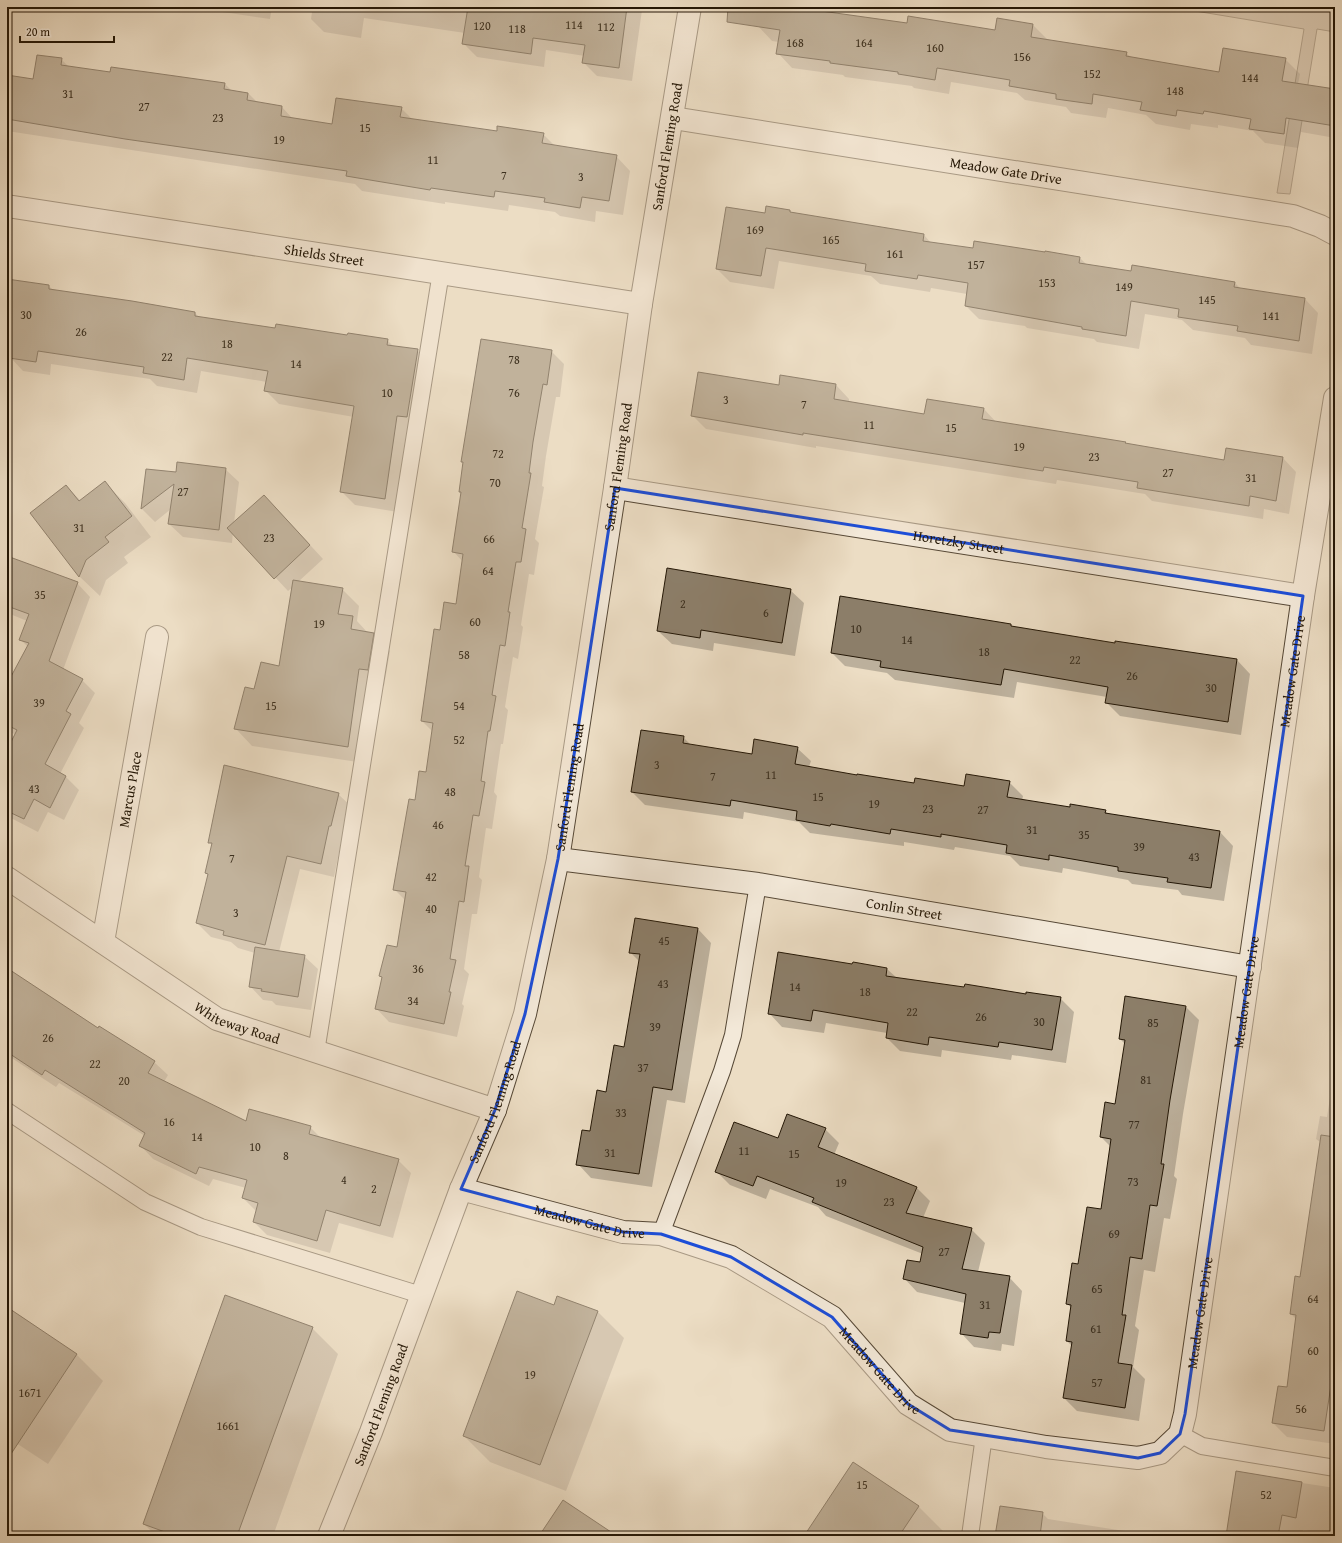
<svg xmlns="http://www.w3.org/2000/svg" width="1342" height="1543" viewBox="0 0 1342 1543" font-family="'Gentium Book Plus',serif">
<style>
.green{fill:#cabba4;stroke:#776955}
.shadow{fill:#0003}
.building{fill:#8c7e69;stroke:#241706}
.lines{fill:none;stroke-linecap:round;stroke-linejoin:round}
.service-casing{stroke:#564836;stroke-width:18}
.minor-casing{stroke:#564836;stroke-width:24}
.service{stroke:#f3e9d9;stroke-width:16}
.minor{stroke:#f3e9d9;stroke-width:22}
.marked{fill:none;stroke:#1d4ed8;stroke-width:3;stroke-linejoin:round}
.labels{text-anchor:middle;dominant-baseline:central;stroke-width:3;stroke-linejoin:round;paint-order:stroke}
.number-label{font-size:12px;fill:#3e311f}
.street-label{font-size:14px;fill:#241706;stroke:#f3e9d9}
</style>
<rect width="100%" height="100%" fill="#ecddc4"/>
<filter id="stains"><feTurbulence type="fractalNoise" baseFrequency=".005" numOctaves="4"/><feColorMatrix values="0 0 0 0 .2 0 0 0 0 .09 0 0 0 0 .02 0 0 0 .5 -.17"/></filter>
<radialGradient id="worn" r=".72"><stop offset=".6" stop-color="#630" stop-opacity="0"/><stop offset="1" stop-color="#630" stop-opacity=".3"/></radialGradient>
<path class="green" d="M1171,7H1335V32L1317,29L1290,194L1277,193L1304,29Z"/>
<g class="shadow">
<path d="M166,7H178V9Z"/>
<path d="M189,7H272L270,19Z"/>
<path d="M281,7H639L642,10L632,81L597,76L584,63L585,56L546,50L544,67L477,57L463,43L465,33L364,18L361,38L324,32L311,19L312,12Z"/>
<path d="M761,7H824L823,12L907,24L996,31L1032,24L1047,39V40L1126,53L1132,58L1220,73L1285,59L1300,74L1298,84L1335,90V138L1301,132L1298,148L1265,143L1253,131L1218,125V128L1191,124L1190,130L1156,124L1146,115L1108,108L1106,118L1071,113L1066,107L1025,100L1017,93L951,82L949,94L914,88L912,86L845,77L843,75L792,68L778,53L779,42L772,41L758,26Z"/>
<path d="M61,59L69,67L111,73L225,84L232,91L248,93L258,103L282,107L293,119L333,125L401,108L413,120L498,133L543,134L556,147L616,156L630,171L623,215L596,211L595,222L560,216L555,212L509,205L508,211L445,202V204L362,191L355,184L7,131V76L34,81Z"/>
<path d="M790,211L793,214L924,235L931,243L974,249L1046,252L1080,258L1088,266L1131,272L1235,283L1241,289L1305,299L1318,313L1312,354L1251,345L1245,338L1193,330L1182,320L1145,314L1139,349L1097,342L1094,339L1027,328L1025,326L979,319L966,306L967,294L931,288L930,292L880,284L871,276L779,261L774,289L730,282L717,269L766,215Z"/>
<path d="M7,279L49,286L54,291L195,313L199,317L276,329L387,340L394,347L417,350L431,364L398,512L355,505L342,492L354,417L279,404L266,391L267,382L201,371L197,393L157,386L150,379L51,364L50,375L23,371L10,357L11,354H7Z"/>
<path d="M482,340L551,351L564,364L560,397H556L546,456L542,486L544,487L535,539L539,543L534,575L529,574L521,625L523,627L518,659L513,657L505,707L508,710L503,744H501L494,792L497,796L492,829L486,828L479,877L482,880L477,914H472L464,969L469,974L462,1004L464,1006L457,1037L389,1022L376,1008L383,978L381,976L397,948L406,901L394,889L415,801L427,774L433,732L422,721L441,631L457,605L463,562L453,551L462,493L460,492L464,464L462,462Z"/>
<path d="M781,376L836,385L849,399V403L925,415L984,409L997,423L1125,442L1128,445L1225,462L1283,458L1296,472L1289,514L1264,509L1263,519L1152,501L1145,494L1057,480L1056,484L816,446V448L706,429L692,415L779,386Z"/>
<path d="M225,469L239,482L234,523L277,509L323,559L298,582L342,589L359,606L357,621L368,633L373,634L390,651L384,686L376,685L364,763L252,746L236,729L255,691L280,667L293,587L288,591L233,532L232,543L183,537L169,524L171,509L155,522L142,509L147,470L177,473Z"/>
<path d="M105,483L125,503L151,537L124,557L128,563L106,580L100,596L80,577L31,513L66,486L81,501Z"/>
<path d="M7,571L77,583L90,597L63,670L82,680L95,693L79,723L84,728L60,774L66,777L79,790L64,820L48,812L38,832L7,816V752L16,735L7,730V686L28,647L20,639L27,621L10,614L7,612Z"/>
<path d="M790,590L804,603L795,656L714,643L713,651L672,644L658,631Z"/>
<path d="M1011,625L1013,627L1116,644V642L1237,660L1250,674L1241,735L1120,716L1106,702L1107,697L1017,682L1014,698L895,680L887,673L845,666L832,653Z"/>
<path d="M683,737L692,746L752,755L797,748L811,761L809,767L858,776L915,784L965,787L1009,782L1023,796L1022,801L1071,808L1105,811L1110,815L1220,832L1233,846L1224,901L1182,895L1178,890L1132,884L1128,880L1063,868L1062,873L1020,866L1010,856L955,847L954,850L904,842V846L810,833L799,822L744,812L743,819L645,805L632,792Z"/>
<path d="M338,794L352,807L344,839L342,838L334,877L300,869L279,952L304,956L318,969L311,1010L276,1005L272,1001L263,1000L250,986L255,953L238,948L231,942L211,937L197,923L209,875L206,873L212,845L209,842Z"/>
<path d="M636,919L698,929L711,943L685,1103L667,1100L652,1187L591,1178L578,1164L625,1048L640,962L630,952Z"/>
<path d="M853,966L887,969L897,978L965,988L1060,998L1074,1012L1066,1063L1012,1055L1011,1060L942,1050L941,1057L900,1051L887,1038V1033L826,1023L824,1033L782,1027L769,1013Z"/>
<path d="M7,970L98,1029L99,1028L154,1062L168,1075L164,1082L246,1122L310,1127L322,1139L398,1160L411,1173L393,1238L339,1223L330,1253L267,1235L254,1222L257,1212L243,1198L246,1188L213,1179L209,1186L153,1159L140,1145L145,1136L59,1083L56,1087L7,1055Z"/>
<path d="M1186,1007L1199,1020L1183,1114L1174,1176L1177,1179L1170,1219L1164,1218L1155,1272L1144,1270L1135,1326L1139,1330L1133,1367L1145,1379L1139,1421L1077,1411L1064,1398L1072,1346L1067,1341L1072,1308L1067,1304L1079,1265L1101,1210L1111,1147L1101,1137L1116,1105L1125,1044L1120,1039Z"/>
<path d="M1335,1027V1058L1331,1054Z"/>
<path d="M1335,1066V1444L1287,1437L1273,1423L1287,1388L1297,1320L1291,1314L1301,1278L1319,1155L1320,1142L1316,1139L1320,1116L1327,1117Z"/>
<path d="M825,1129L839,1143L834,1155L916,1187L930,1201L923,1218L971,1229L985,1243L978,1272L1009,1277L1022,1291L1014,1346L1002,1344L1001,1351L974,1347L961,1333L965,1303L917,1292L904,1278L920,1263L923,1254L826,1216L818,1207L770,1189L766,1199L730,1185L717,1172L779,1140Z"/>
<path d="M558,1297L598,1312L624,1338L566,1491L490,1462L464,1436L554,1306Z"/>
<path d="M7,1308L77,1355L103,1381L48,1464L7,1437Z"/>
<path d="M312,1328L338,1354L273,1536H156L144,1524Z"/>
<path d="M1237,1473L1335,1488V1535L1303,1530L1302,1536H1232Z"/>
<path d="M918,1506L944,1532L942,1536H805Z"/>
<path d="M1042,1513L1048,1519L1156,1536H996Z"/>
</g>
<g class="building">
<path d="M468,7H627L619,68L582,63L585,45L533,38L531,54L462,44Z"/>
<path d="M728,7H807V9L907,23L908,16L995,30L997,18L1033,24L1031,37L1127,52L1126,56L1219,72L1223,48L1286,58L1282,81L1335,89V126L1286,118L1284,134L1249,129L1251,119L1204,111L1203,114L1177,110L1176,116L1140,110L1142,102L1093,94L1092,104L1056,99V94L1009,86L1010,80L937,68L935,80L898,74V72L830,63V61L776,54L780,30L727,22Z"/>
<path d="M37,55L62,58L61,65L110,72L111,67L225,83L224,89L248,93L247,100L282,106L281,116L332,124L336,98L402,107L400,117L497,131V126L544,133L542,143L617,155L609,201L582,197L580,208L544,202L545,198L495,191L494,197L431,188L430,190L346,176L347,171L125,139L7,119V75L33,79Z"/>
<path d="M766,206L790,210V212L924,234L923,241L973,248L974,241L1045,252V251L1080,257L1079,263L1131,271L1132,265L1235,282L1234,287L1305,298L1299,341L1237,331L1238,326L1178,317L1179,309L1131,301L1126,336L1082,329V327L965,306L968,283L918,275L917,279L865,271L866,264L766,248L761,276L716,269L726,207L765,213Z"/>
<path d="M7,279L49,285V289L132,301L195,312V316L275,328L276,324L347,335L348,333L388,339L387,345L418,349L407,417L397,416L385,499L340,492L354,406L264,391L268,371L187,358L184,380L143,373L144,367L38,351L36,362L9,358L11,343H7Z"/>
<path d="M481,339L552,350L547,385L543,384L533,442L529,473H531L522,528L526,529L521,562H516L508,612H510L505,646L500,645L492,695L496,696L490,731H488L481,781L485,782L479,816L473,815L465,866H469L464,902L459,901L450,959L456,960L449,992H451L444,1024L375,1009L382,977L379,976L387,945L397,947L406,892L393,890L409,799L415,800L419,771L426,772L433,723L421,721L434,629L440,630L444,602L456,604L463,554L452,552L461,492H459L463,462H461Z"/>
<path d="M698,372L779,385L780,375L836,384L834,399L924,414L927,399L984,408L982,419L1126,442L1125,443L1224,460L1226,448L1283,457L1276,501L1250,496L1249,506L1137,488L1138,482L1044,467L1043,471L803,433V435L691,416Z"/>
<path d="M177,462L226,468L219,530L168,524L174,484L141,509L146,469L176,472Z"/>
<path d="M105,481L132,516L105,537L109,542L86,560L79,577L30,513L66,485L79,501Z"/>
<path d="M264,495L310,545L274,579L227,528Z"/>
<path d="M7,556L78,582L49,661L83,679L66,711L71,714L45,764L66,776L50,808L34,799L24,819L7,811V750L17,730L7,725V684L29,643L19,640L29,614L7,606Z"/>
<path d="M667,568L791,589L782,643L701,630L700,638L657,631Z"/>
<path d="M293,580L343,588L338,614L353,616L351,629L374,633L368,670L359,669L348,747L234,729L245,687L254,689L261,662L279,666Z"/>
<path d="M840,596L1011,624V626L1115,643V641L1237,659L1228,722L1105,703L1108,687L1004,669L1001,685L880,667L881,661L831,653Z"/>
<path d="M641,730L684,736L683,743L752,754L754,739L798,747L795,764L857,775V774L914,783L915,778L964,786L966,774L1010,781L1007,797L1070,807V804L1106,810L1105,813L1220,831L1211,888L1167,882L1168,878L1118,871V867L1049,855V860L1006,853L1007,845L941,834V837L891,829L890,834L831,824L830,826L796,820L797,811L731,800L730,806L631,792Z"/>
<path d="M224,765L339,793L331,826H329L321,864L287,856L265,945L223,935L224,931L196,923L208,874L205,873L212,843H208Z"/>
<path d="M635,918L698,928L672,1090L653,1087L639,1174L576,1165L582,1130L590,1131L597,1090L606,1092L614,1045L624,1047L640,954L629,953Z"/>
<path d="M255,947L305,955L298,997L261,991L262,989L249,987Z"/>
<path d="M778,952L852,964L853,962L887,968L886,976L964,987L965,984L1026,994V992L1061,997L1052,1050L999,1042L998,1047L929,1037L928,1045L886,1038L888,1023L813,1010L811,1021L768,1014Z"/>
<path d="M7,968L98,1028L99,1026L155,1061L148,1073L246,1121L249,1109L311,1126L309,1134L399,1159L380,1226L326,1210L317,1241L253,1222L258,1203L242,1198L247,1180L199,1167L196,1174L139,1146L145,1133L45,1070L42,1075L7,1052Z"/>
<path d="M1125,996L1186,1006L1170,1100L1161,1164H1164L1157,1206L1150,1205L1142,1259L1130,1257L1122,1315H1126L1118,1363L1132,1365L1125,1408L1063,1398L1072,1342L1066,1341L1071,1305L1066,1304L1072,1263L1078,1264L1087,1207L1101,1209L1111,1139L1100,1137L1105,1102L1115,1104L1125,1040L1119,1039Z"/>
<path d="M787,1114L826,1128L818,1147L917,1187L906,1213L972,1228L962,1269L1010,1276L1000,1333L989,1332L988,1338L960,1334L966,1294L903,1279L907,1260L920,1262L923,1247L812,1202L814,1198L757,1176L753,1186L715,1172L734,1122L778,1138Z"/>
<path d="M1321,1135L1335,1137V1372H1333L1324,1431L1272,1423L1278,1386L1287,1387L1296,1315L1290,1314L1295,1276L1300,1277Z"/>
<path d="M517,1291L554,1305L557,1296L598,1311L540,1465L463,1436Z"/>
<path d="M225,1295L313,1327L237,1536H176L143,1524Z"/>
<path d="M7,1307L77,1354L7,1460Z"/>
<path d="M853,1462L919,1506L899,1536H804Z"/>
<path d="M1236,1471L1302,1482L1296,1518L1282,1515L1278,1536H1226Z"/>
<path d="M563,1500L617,1536H539Z"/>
<path d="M1000,1506L1043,1512L1040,1536H995Z"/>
</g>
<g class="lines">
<defs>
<g id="service">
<path d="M316,1052L441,272"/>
<path d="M7,1111L145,1202L201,1227L421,1295"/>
<path d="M661,1234L722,1071L733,1035L758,884"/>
<path d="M1180,1434L1202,1446L1335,1468"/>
<path d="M970,1536L984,1436"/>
</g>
<g id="minor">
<path id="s1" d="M673,118L1293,216L1320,226L1335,234"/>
<path id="s2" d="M7,206L641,304"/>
<path id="s3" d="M615,488L1303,596"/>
<path id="s4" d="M558,859L758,884L1250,967"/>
<path id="s5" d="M7,878L217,1019L495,1110"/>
<path id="s6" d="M103,942L157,637"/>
<path id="s7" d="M461,1189L623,1232L661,1234L731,1257L832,1317L908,1404L950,1430L1046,1447L1138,1458L1160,1453L1180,1434L1185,1414L1303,596L1335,398"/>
<path id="s8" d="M329,1536L371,1432L461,1189L495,1110L525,1014L558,859L615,488L641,304L690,7"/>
</g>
</defs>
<use href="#service" class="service-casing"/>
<use href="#minor" class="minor-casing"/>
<use href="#service" class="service"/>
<use href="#minor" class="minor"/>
</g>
<path d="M0 0H1342V1543H0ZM615,488L1303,596L1185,1414L1180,1434L1160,1453L1138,1458L950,1430L908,1404L832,1317L731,1257L661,1234L623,1232L461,1189L495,1110L525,1014L558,859Z" fill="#ecddc4" fill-opacity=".55" fill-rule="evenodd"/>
<path class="marked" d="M615,488L1303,596L1185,1414L1180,1434L1160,1453L1138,1458L950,1430L908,1404L832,1317L731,1257L661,1234L623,1232L461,1189L495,1110L525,1014L558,859Z"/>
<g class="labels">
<g class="number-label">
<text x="574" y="24">114</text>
<text x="482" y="25">120</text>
<text x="606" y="26">112</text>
<text x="517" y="28">118</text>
<text x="795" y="42">168</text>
<text x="864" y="42">164</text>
<text x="935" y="47">160</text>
<text x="1022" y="56">156</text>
<text x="1092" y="73">152</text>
<text x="1250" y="77">144</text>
<text x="1175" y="90">148</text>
<text x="68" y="93">31</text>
<text x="144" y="106">27</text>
<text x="218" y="117">23</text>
<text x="365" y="127">15</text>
<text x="279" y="139">19</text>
<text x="433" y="159">11</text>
<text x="504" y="175">7</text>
<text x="581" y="176">3</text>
<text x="755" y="229">169</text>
<text x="831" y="239">165</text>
<text x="895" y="253">161</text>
<text x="976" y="264">157</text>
<text x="1047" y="282">153</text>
<text x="1124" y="286">149</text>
<text x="1207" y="299">145</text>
<text x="26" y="314">30</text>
<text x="1271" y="315">141</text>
<text x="81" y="331">26</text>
<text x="227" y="343">18</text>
<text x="167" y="356">22</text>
<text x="514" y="359">78</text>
<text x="296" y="363">14</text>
<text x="387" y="392">10</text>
<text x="514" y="392">76</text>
<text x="726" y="399">3</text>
<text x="804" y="404">7</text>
<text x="869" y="424">11</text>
<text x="951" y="427">15</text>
<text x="1019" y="446">19</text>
<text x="498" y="453">72</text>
<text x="1094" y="456">23</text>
<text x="1168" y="472">27</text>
<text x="1251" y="477">31</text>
<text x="495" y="482">70</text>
<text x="183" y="491">27</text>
<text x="79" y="527">31</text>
<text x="269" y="537">23</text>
<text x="489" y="538">66</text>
<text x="488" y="570">64</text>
<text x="40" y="594">35</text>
<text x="683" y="603">2</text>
<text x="766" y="612">6</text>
<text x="475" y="621">60</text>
<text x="319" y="623">19</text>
<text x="856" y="628">10</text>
<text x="907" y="639">14</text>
<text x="984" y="651">18</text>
<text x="464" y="654">58</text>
<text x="1075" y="659">22</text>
<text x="1132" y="675">26</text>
<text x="1211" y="687">30</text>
<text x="39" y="702">39</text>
<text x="271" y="705">15</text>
<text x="459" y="705">54</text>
<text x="459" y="739">52</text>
<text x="657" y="764">3</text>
<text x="771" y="774">11</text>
<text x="713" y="776">7</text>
<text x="34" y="788">43</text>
<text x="450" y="791">48</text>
<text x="818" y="796">15</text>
<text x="874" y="803">19</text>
<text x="928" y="808">23</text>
<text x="983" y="809">27</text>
<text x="438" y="824">46</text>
<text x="1032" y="829">31</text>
<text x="1084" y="834">35</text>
<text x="1139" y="846">39</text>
<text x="1194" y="856">43</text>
<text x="232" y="858">7</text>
<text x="431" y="876">42</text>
<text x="431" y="908">40</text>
<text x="236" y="912">3</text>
<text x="664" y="940">45</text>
<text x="418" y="968">36</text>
<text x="663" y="983">43</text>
<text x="795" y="986">14</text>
<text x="865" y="991">18</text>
<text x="413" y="1000">34</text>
<text x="912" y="1011">22</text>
<text x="981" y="1016">26</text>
<text x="1039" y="1021">30</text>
<text x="1153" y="1022">85</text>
<text x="655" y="1026">39</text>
<text x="48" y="1037">26</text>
<text x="95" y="1063">22</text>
<text x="643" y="1067">37</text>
<text x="1146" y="1079">81</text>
<text x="124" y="1080">20</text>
<text x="621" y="1112">33</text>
<text x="169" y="1121">16</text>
<text x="1134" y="1124">77</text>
<text x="197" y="1136">14</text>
<text x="255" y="1146">10</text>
<text x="744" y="1150">11</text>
<text x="610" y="1152">31</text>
<text x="794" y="1153">15</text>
<text x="286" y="1155">8</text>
<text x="344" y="1179">4</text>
<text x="1133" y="1181">73</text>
<text x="841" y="1182">19</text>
<text x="374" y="1188">2</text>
<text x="889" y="1201">23</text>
<text x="1114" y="1233">69</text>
<text x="944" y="1251">27</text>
<text x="1097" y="1288">65</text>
<text x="1313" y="1298">64</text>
<text x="985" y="1304">31</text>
<text x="1096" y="1328">61</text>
<text x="1313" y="1350">60</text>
<text x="530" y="1374">19</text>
<text x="1097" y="1382">57</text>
<text x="30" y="1392">1671</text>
<text x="1301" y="1408">56</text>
<text x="228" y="1425">1661</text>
<text x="862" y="1484">15</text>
<text x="1266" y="1494">52</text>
</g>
<g class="street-label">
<text stroke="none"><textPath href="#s8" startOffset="1437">Sanford Fleming Road</textPath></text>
<text stroke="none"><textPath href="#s1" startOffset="337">Meadow Gate Drive</textPath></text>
<text stroke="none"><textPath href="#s2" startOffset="321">Shields Street</textPath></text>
<text stroke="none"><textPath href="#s8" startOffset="1113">Sanford Fleming Road</textPath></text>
<text stroke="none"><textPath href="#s3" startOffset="348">Horetzky Street</textPath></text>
<text stroke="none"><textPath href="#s7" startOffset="1573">Meadow Gate Drive</textPath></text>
<text stroke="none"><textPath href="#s8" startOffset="789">Sanford Fleming Road</textPath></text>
<text stroke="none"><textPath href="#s6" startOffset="155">Marcus Place</textPath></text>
<text stroke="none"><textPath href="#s4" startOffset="350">Conlin Street</textPath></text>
<text stroke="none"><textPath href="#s7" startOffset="1249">Meadow Gate Drive</textPath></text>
<text stroke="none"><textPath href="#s5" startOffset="273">Whiteway Road</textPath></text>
<text stroke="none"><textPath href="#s8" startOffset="465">Sanford Fleming Road</textPath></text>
<text stroke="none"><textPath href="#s7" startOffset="133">Meadow Gate Drive</textPath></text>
<text stroke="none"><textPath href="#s7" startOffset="925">Meadow Gate Drive</textPath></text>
<text stroke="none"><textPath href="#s7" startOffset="469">Meadow Gate Drive</textPath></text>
<text stroke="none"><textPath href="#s8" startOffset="141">Sanford Fleming Road</textPath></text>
</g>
</g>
<rect width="1342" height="1543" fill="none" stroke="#ecddc4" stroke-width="24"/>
<rect x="8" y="8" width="1326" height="1527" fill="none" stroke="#241706" stroke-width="2"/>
<rect x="12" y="12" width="1318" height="1519" fill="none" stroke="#241706"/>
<path d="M20 36v6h94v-6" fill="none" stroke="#241706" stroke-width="2"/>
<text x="26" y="36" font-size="12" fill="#241706" stroke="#f3e9d9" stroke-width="3" paint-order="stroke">20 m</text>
<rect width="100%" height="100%" filter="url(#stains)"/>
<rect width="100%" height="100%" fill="url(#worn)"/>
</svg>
